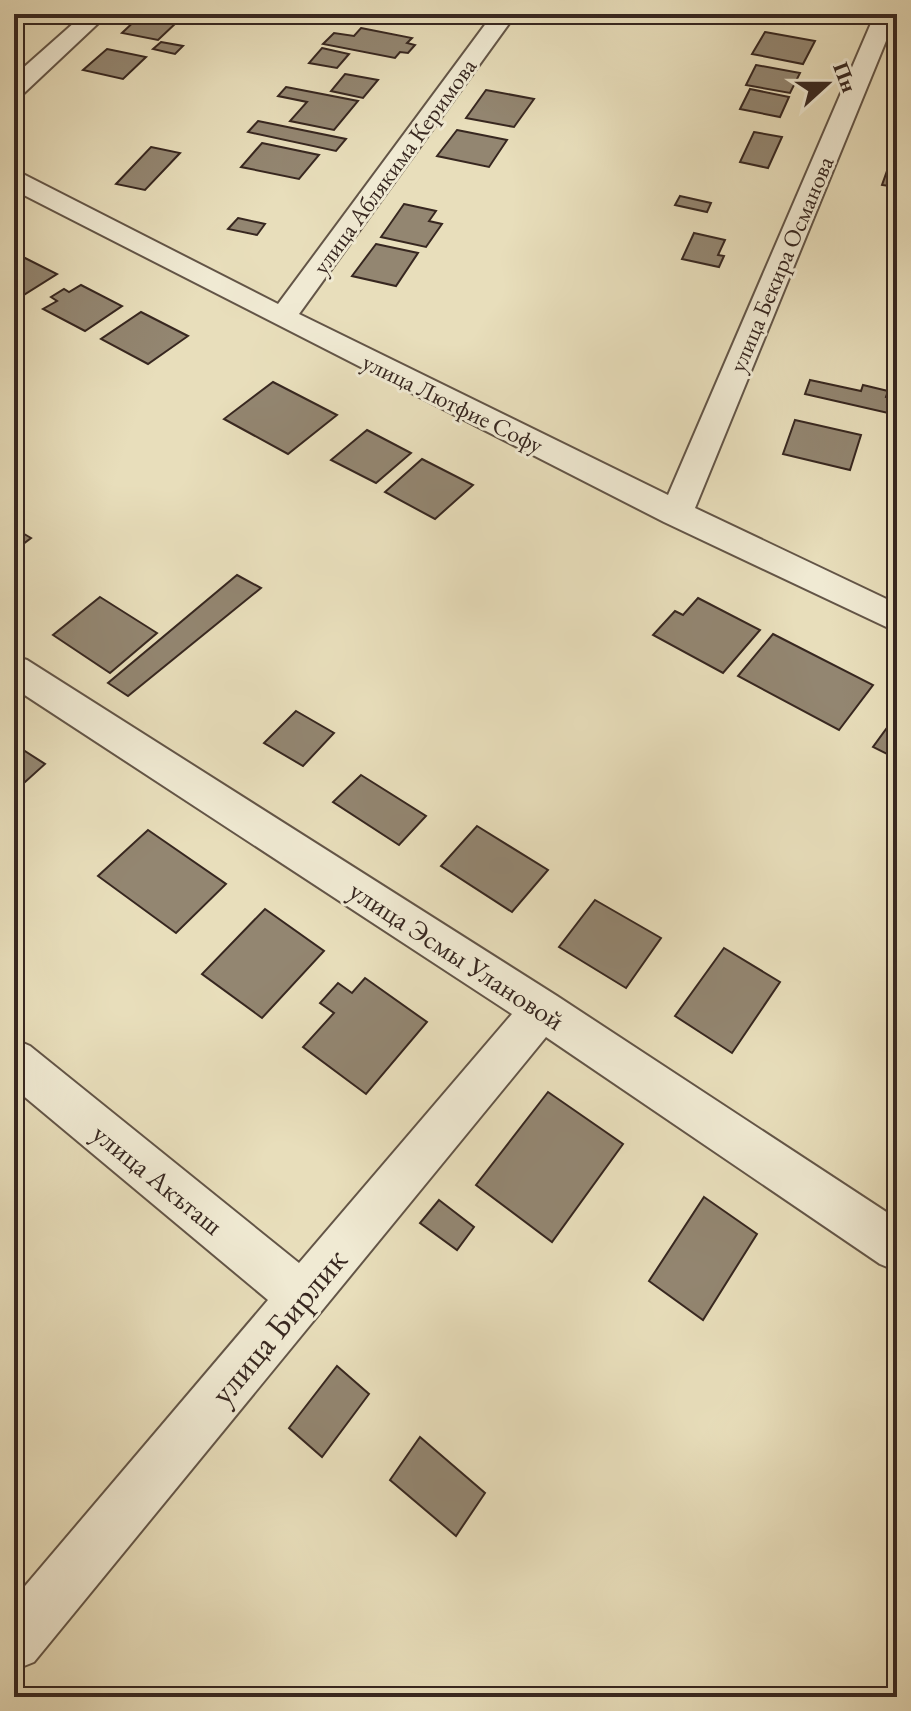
<svg xmlns="http://www.w3.org/2000/svg" width="911" height="1711" viewBox="0 0 911 1711" font-family="'EB Garamond',serif">
<style>
.building{fill:#938671;stroke:#372720;stroke-width:2}
.lines{fill:none;stroke-linecap:round;stroke-linejoin:round}
.street-casing{stroke:#635547;stroke-width:4}
.street{fill:#f0ead3;fill-rule:evenodd}
.labels{text-anchor:middle;dominant-baseline:central;stroke-width:6;stroke-linejoin:round;paint-order:stroke}
.far-street-label{font-size:24px;fill:#372720;stroke:#f0ead3}
.street-label{font-size:28px;fill:#372720;stroke:#f0ead3}
.near-street-label{font-size:34px;fill:#372720;stroke:#f0ead3}
</style>
<rect width="100%" height="100%" fill="#e8debb"/>
<filter id="stains"><feTurbulence type="fractalNoise" baseFrequency=".0025" numOctaves="4"/><feColorMatrix values="0 0 0 0 .2 0 0 0 0 .09 0 0 0 0 .02 0 0 0 .5 -.17"/></filter>
<radialGradient id="worn" r=".72"><stop offset=".6" stop-color="#630" stop-opacity="0"/><stop offset="1" stop-color="#630" stop-opacity=".3"/></radialGradient>
<g class="building">
<path d="M142,14L178,21L158,40L122,33Z"/>
<path d="M382,14H428L420,24L380,16Z"/>
<path d="M361,28L412,38L407,43L415,45L408,53L400,52L395,58L323,44L334,33L354,36Z"/>
<path d="M765,32L815,41L803,64L752,54Z"/>
<path d="M161,42L183,46L175,54L153,49Z"/>
<path d="M322,48L349,54L337,68L309,63Z"/>
<path d="M107,49L146,57L123,79L83,70Z"/>
<path d="M756,65L800,73L790,93L746,85Z"/>
<path d="M345,74L378,80L363,98L331,91Z"/>
<path d="M286,87L358,101L334,130L290,121L307,102L278,96Z"/>
<path d="M750,89L789,97L780,117L740,109Z"/>
<path d="M486,90L534,99L514,127L466,118Z"/>
<path d="M258,121L346,139L336,151L248,132Z"/>
<path d="M457,130L507,140L489,167L437,156Z"/>
<path d="M754,132L782,137L768,168L740,162Z"/>
<path d="M262,143L319,155L299,179L241,167Z"/>
<path d="M151,147L180,153L145,190L116,184Z"/>
<path d="M892,157L897,158V187L882,185Z"/>
<path d="M680,196L711,203L707,212L675,205Z"/>
<path d="M404,204L436,211L429,221L442,224L426,247L381,237Z"/>
<path d="M238,218L265,224L257,235L228,229Z"/>
<path d="M694,233L725,240L718,255L724,256L719,267L682,259Z"/>
<path d="M376,244L418,253L396,286L352,276Z"/>
<path d="M21,256L57,274L22,296L14,292V260Z"/>
<path d="M81,285L122,306L85,331L43,309L57,301L51,297L64,289L69,292Z"/>
<path d="M141,312L188,336L148,364L101,339Z"/>
<path d="M810,380L861,391L863,385L888,391L886,397L897,399V415L805,394Z"/>
<path d="M273,382L337,415L288,454L224,419Z"/>
<path d="M795,420L861,435L850,470L783,454Z"/>
<path d="M367,430L411,453L376,483L331,460Z"/>
<path d="M422,459L473,485L435,519L385,492Z"/>
<path d="M14,528L31,538L14,551Z"/>
<path d="M237,575L261,588L128,696L108,683Z"/>
<path d="M100,597L157,633L110,673L53,635Z"/>
<path d="M698,598L760,630L723,673L653,635L675,611L683,615Z"/>
<path d="M773,634L873,685L839,730L738,676Z"/>
<path d="M296,711L334,733L303,766L264,743Z"/>
<path d="M897,714V759L873,747Z"/>
<path d="M14,744L45,764L14,792Z"/>
<path d="M361,775L426,816L399,845L333,802Z"/>
<path d="M477,826L548,870L512,912L441,866Z"/>
<path d="M148,830L226,884L176,933L98,876Z"/>
<path d="M595,900L661,938L626,988L559,947Z"/>
<path d="M265,909L324,951L262,1018L202,974Z"/>
<path d="M724,948L780,982L732,1053L675,1016Z"/>
<path d="M365,978L427,1022L366,1094L303,1047L334,1013L320,1003L338,983L352,993Z"/>
<path d="M548,1092L623,1144L552,1242L476,1185Z"/>
<path d="M704,1197L757,1234L703,1320L649,1281Z"/>
<path d="M439,1200L474,1227L457,1250L420,1223Z"/>
<path d="M337,1366L369,1394L322,1457L289,1428Z"/>
<path d="M420,1437L485,1493L456,1536L390,1480Z"/>
</g>
<g class="lines">
<defs>
<g id="street">
<path d="M84,14H108L23,94L14,96V76Z"/>
<path d="M493,14H516L299,314L668,495L875,14H897L695,508L897,604V632L664,522L14,190V172L23,174L278,304Z"/>
<path d="M14,656L27,660L557,996L897,1219V1271L880,1264L546,1037L34,1662L14,1670V1599L268,1300L14,1088V1039L30,1046L299,1263L512,1014L14,688Z"/>
</g>
</defs>
<use href="#street" class="street-casing"/>
<use href="#street" class="street"/>
</g>
<g class="labels">
<g class="far-street-label">
<text transform="translate(394 166) rotate(-54)">улица Аблякима Керимова</text>
<text transform="translate(781 264) rotate(-67)">улица Бекира Османова</text>
<text transform="translate(453 403) rotate(26)">улица Лютфие Софу</text>
</g>
<g class="street-label">
<text transform="translate(457 955) rotate(33)">улица Эсмы Улановой</text>
<text transform="translate(158 1179) rotate(39)">улица Акъташ</text>
</g>
<g class="near-street-label">
<text transform="translate(278 1326) rotate(-50)">улица Бирлик</text>
</g>
</g>
<rect width="911" height="1711" fill="none" stroke="#e8debb" stroke-width="48"/>
<rect x="16" y="16" width="879" height="1679" fill="none" stroke="#372720" stroke-width="4"/>
<rect x="24" y="24" width="863" height="1663" fill="none" stroke="#372720" stroke-width="2"/>
<g transform="translate(827 84) rotate(69)" stroke="#f0ead3" stroke-width="6" paint-order="stroke">
<path d="M0-6L14 30L0 20L-14 30Z" fill="#372720"/>
<text y="-12" font-size="22" font-weight="bold" text-anchor="middle" fill="#372720">Пн</text>
</g>
<rect width="100%" height="100%" filter="url(#stains)"/>
<rect width="100%" height="100%" fill="url(#worn)"/>
</svg>
